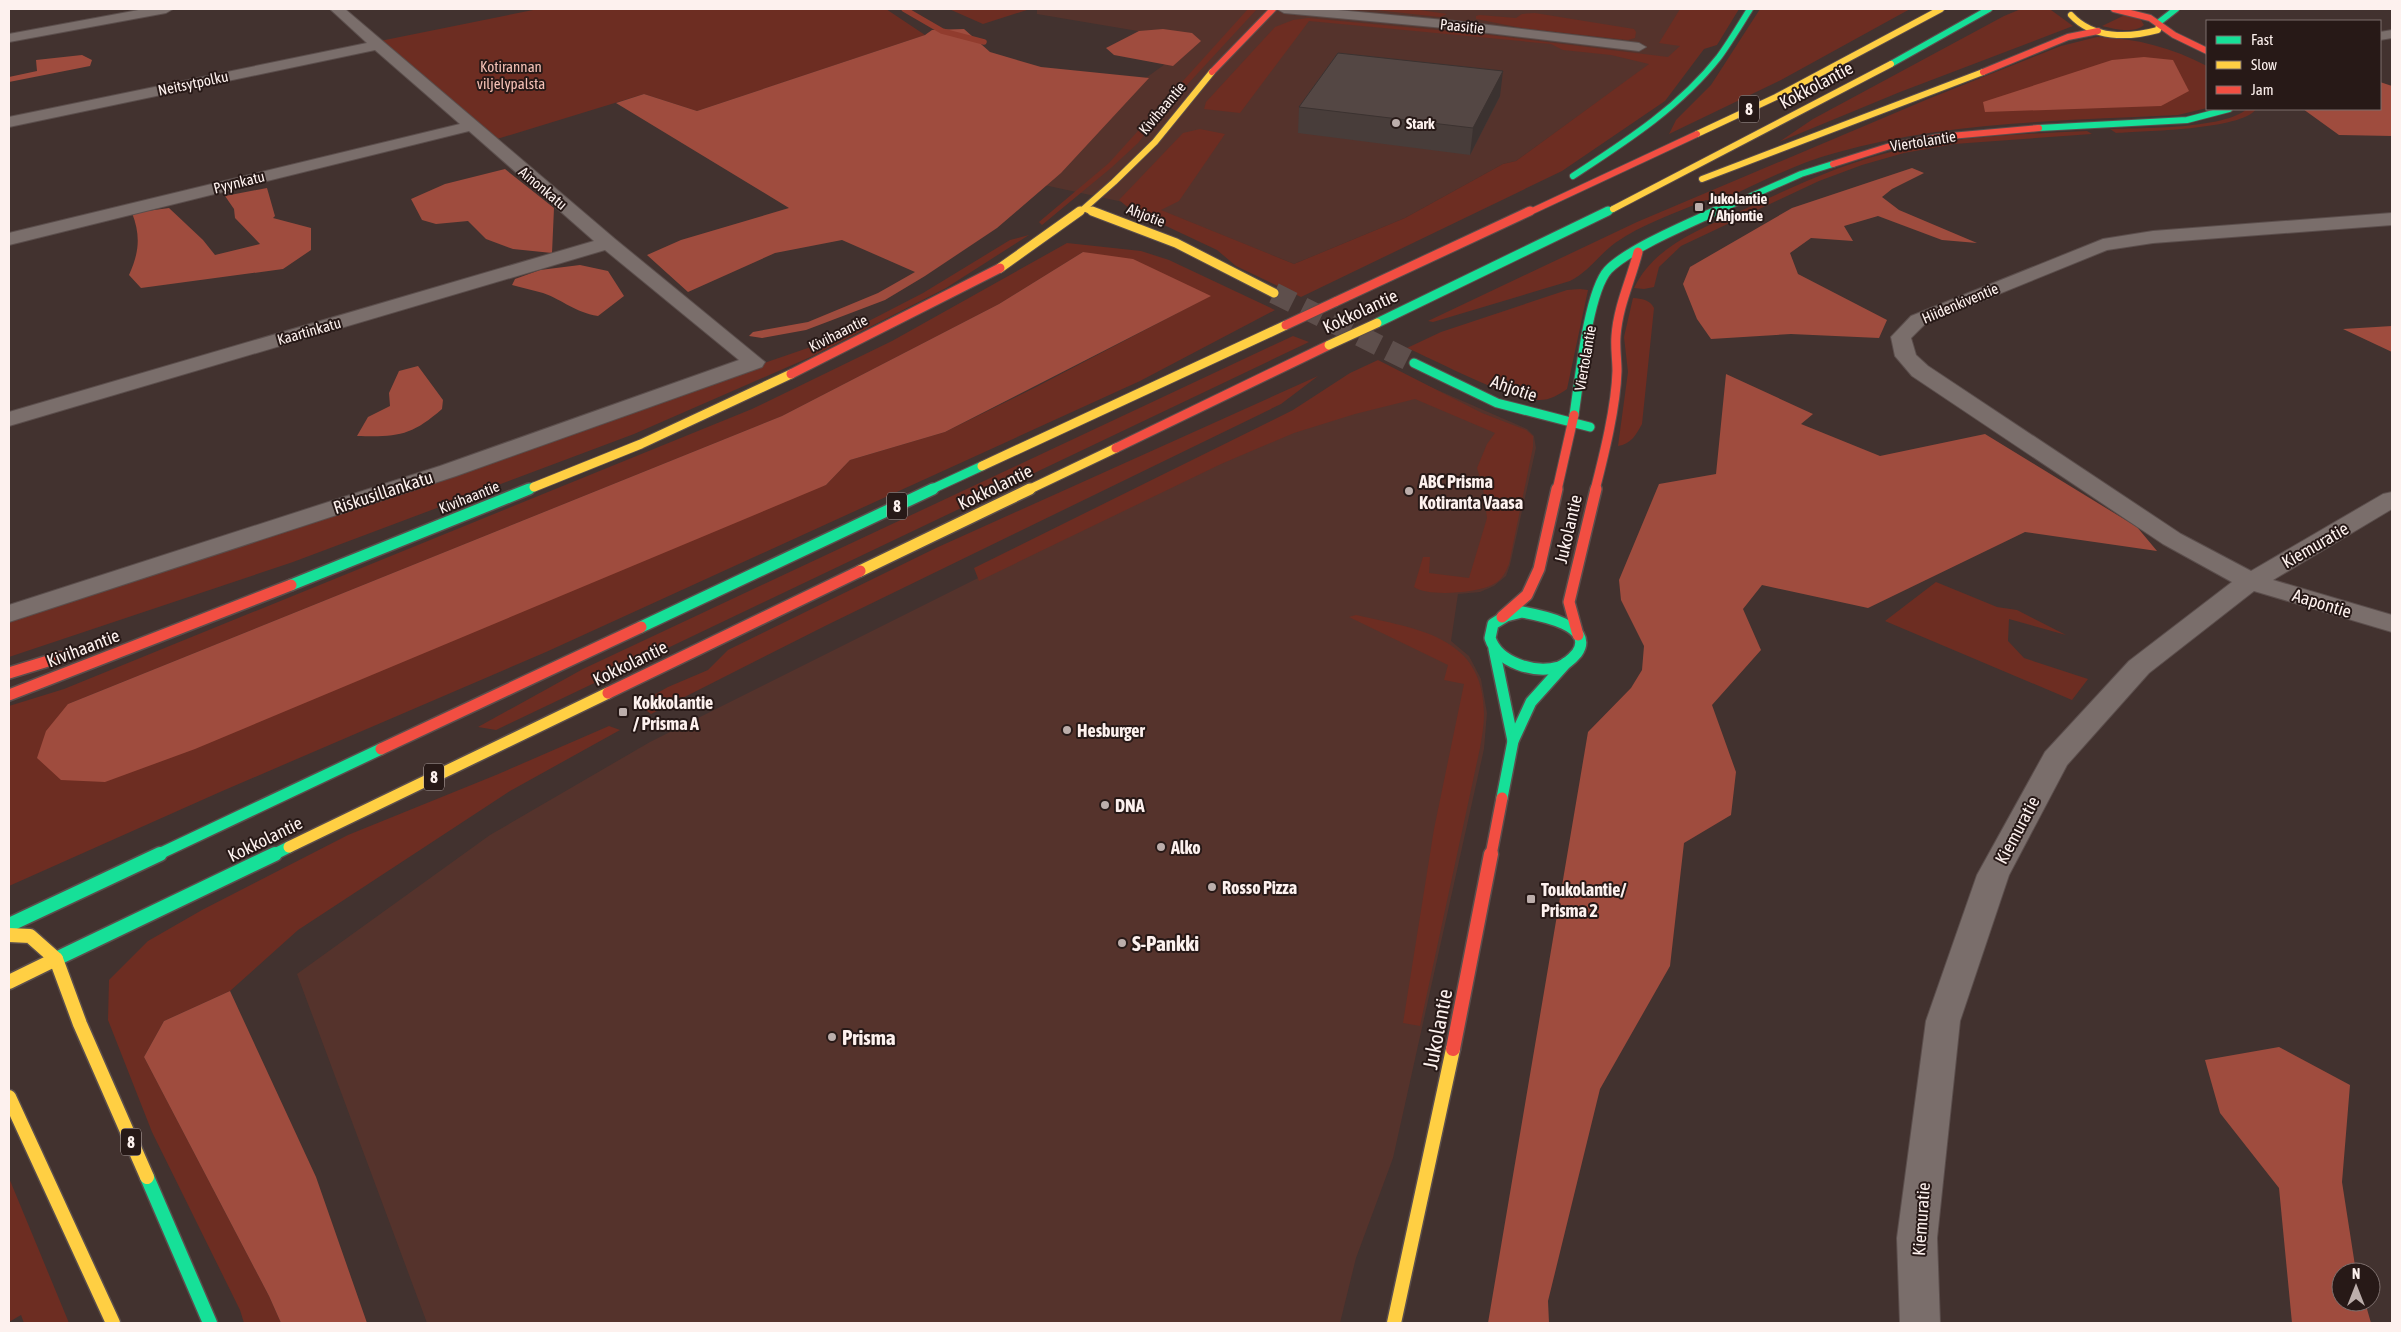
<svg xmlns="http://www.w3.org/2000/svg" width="2401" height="1332" viewBox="0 0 2401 1332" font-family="'Asap Condensed',sans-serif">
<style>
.built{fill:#55332c}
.green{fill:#6d2d22;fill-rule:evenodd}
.forest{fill:#9f4c3e}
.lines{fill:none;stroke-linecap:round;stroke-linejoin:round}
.stream{stroke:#913c2e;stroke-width:5.5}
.secondary-tunnel{stroke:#5e4f4c;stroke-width:21;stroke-dasharray:21 11;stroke-linecap:butt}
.street-casing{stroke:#5b4e4c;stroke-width:2}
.fast-far3-casing{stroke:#5b4e4c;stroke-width:8}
.fast-far2-casing{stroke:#5b4e4c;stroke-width:11}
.fast-far1-casing{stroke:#5b4e4c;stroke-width:14}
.fast-casing{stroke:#5b4e4c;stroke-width:17}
.slow-far3-casing{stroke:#5b4e4c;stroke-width:8}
.slow-far2-casing{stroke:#5b4e4c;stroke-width:11}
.slow-far1-casing{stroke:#5b4e4c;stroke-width:14}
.slow-casing{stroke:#5b4e4c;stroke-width:17}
.jam-far3-casing{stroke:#5b4e4c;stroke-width:8}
.jam-far2-casing{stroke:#5b4e4c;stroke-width:11}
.jam-far1-casing{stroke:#5b4e4c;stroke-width:14}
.jam-casing{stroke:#5b4e4c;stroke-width:17}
.street{fill:#7a6e6b;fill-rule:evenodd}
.fast-far3{stroke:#16e098;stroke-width:6}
.fast-far2{stroke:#16e098;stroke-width:9}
.fast-far1{stroke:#16e098;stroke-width:11}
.fast{stroke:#16e098;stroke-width:14}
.slow-far3{stroke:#ffcf43;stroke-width:6}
.slow-far2{stroke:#ffcf43;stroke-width:9}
.slow-far1{stroke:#ffcf43;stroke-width:11}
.slow{stroke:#ffcf43;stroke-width:14}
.jam-far3{stroke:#f24e42;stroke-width:6}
.jam-far2{stroke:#f24e42;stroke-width:9}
.jam-far1{stroke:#f24e42;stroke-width:11}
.jam{stroke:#f24e42;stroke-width:14}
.slow-bridge-casing{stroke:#5b4e4c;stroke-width:11;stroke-linecap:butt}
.jam-bridge-casing{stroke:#5b4e4c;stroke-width:11;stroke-linecap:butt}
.slow-bridge{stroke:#ffcf43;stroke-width:9}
.jam-bridge{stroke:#f24e42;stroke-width:9}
.wall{fill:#483d3a}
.shaded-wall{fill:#3b3230}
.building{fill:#544744;stroke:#3b3230}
.poi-dot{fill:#bcaeab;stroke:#271917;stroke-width:2}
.labels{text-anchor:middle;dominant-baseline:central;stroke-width:4;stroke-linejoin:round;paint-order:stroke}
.far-street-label{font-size:15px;fill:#fdf1ee;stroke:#271917}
.far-park-label{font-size:15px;fill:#f4c0b5;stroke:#271917}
.far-poi-label{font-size:15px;font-weight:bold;fill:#fdf1ee;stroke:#271917;text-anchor:start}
.shield{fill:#271917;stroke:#bdb0ae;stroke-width:1}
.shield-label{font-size:16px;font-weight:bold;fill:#fdf1ee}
.street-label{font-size:18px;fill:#fdf1ee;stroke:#271917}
.poi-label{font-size:18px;font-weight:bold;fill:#fdf1ee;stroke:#271917;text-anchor:start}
.near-poi-label{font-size:21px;font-weight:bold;fill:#fdf1ee;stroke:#271917;text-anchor:start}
.near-street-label{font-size:21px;fill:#fdf1ee;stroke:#271917}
</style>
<rect width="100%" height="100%" fill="#42322f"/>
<g class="built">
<path d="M1037,9H1720L1682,57L1650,64L1516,161L1503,164L1405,218L1294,264L1160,210L1044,185L1143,80L1197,41L1037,14Z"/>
<path d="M1396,372L1527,429L1534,436L1536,448L1510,565L1506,576L1494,586L1480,592L1458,594L1451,641L1469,656L1481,679L1487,713L1484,749L1393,1158L1356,1258L1340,1323H427L297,974L490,835L650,742L980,577Z"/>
</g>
<g class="green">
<path d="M538,9H886L925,35L697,111L644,94L497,139L380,41Z"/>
<path d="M949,9H1030L983,24Z"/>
<path d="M1248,9H1257L1161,113L1138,143L1111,168L1042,225L1039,222L1109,163Z"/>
<path d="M1366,9H1413L1447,14L1440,17Z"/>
<path d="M1680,9H1739L1717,45L1704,49L1665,101L1562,171L1301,297L1236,266L1217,250L1130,209L1119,200L1183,133L1200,129L1225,134L1179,201L1161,210L1294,264L1405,218L1503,164L1516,161L1649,64L1611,55L1563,50L1551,44L1309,21L1240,113L1204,109L1206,102L1275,27L1293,20L1308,18L1481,34L1668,57L1680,46L1659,43Z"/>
<path d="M1760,9H1910L1781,80L1669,134L1676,120L1711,85Z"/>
<path d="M2021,9L2051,10L2073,26L1900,92L1779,142L1813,119L2004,16Z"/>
<path d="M1535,13L1634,29L1636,32L1635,38L1628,40L1522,28L1476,19V16L1480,15L1516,18L1522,14Z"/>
<path d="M2125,15L2141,20L2144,25C2134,34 2114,29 2102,26Z"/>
<path d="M2097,37C2136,38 2173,48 2207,66V108L2178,115C2063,121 1947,121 1835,153C1794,164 1755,185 1716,203L1706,200C1676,213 1642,224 1615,243C1599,255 1587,273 1570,281L1433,322L1428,321L1637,222L1928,99L2061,46Z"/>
<path d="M2247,109H2256C2242,130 2142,131 2116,133L2110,129C2142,128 2224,129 2247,109Z"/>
<path d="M2087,131L2092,134L1954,144L1904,153L1862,165L1819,181L1681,246L1659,267L1654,287L1644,289L1634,288C1654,247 1696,231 1736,213C1789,189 1841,163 1899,150C1960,136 2024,134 2087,131Z"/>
<path d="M1029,235L946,288L815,355L634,434L293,562L9,657V622L834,339L923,293L1010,240Z"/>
<path d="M1067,243L1141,251L1169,260L1275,310L1140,381L546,652L220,792L9,886V706L64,689L752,409L892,341ZM1083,252L1210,296L1038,386L945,432L850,460L826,485L68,704L782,416L999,304Z"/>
<path d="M1580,289L1588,290L1567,389C1558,395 1551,400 1539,400C1510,400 1437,361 1407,348L1441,332L1567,290Z"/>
<path d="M1633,298C1642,299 1649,299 1654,308L1642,424C1636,435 1631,444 1618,446L1628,372L1624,337Z"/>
<path d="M1293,336L1309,342L496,730L478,727L583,669Z"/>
<path d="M1378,360L1482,413L1526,430L1533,436V447L1509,564C1505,574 1501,581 1492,585C1476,593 1428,597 1414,587L1423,557H1430L1429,573L1469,578L1487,518L1483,488L1477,468L1487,444L1495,433L1415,399L1355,414L1294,433L1221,464L979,581L974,568L1293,410L1350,373Z"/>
<path d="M1318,376L1281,404L827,625L651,714L638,704L668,687L708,670L728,650L936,548Z"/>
<path d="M1936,582L1997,607L2017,610L2066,635L2009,619L2008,641L2024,658L2088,679L2072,700L1885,621Z"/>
<path d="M1356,615C1416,629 1484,635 1484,714C1484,725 1482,737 1480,748L1420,1026L1403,1023L1434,829L1464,684L1444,680L1448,665L1349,617Z"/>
<path d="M609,726L620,730L510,791L298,930L230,991L164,1021L144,1057L269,1296L281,1323H244L240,1310L152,1132L108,1020L109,980L148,941L202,910L348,835L496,775Z"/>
<path d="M9,1178L69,1323H24L21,1315L9,1322Z"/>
</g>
<g class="forest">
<path d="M964,29L990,52L1041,67L1149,78L1061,173L997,228L925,276L885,300L806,330L762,338L749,336L753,332L808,322L878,293L915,272L842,240L775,253L688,292L647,255L681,240L789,208L616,103L644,94L697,111L925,35L932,30Z"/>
<path d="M1163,29L1192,33L1201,41L1173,66L1114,55L1106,48L1139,31Z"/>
<path d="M82,55L92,60L90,66L9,82V77L37,71L36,60Z"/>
<path d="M2144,57L2173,60L2189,91L2161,106L1985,112L1983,102L2112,60Z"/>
<path d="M2380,82L2392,86V136L2339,135L2303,109H2380Z"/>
<path d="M1912,168L1924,173L1892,189L1882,197L1899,210L1977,243L1942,240L1878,216L1844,226L1853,241L1811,238L1790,253L1798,274L1887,320L1879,338L1791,334L1711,339L1697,319L1683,284L1690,267L1792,208Z"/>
<path d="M505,169L554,208L552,253L513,249L486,239L468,221L436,224L422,220L411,199L445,184Z"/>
<path d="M267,188L275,216L273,218L311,228V250L283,269L141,288L129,275C139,253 141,236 132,213L169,208L203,240L215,255L260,244L235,218L234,209L225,196Z"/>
<path d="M1083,252L1133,259L1211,296L945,432L850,460L826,485L195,749L105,782L61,780L37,758L46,731L68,704L782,416L999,304Z"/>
<path d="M580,265L608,271L624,296L598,316C574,312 565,301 543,293C533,290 522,288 512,285L515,279L540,270Z"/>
<path d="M2392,326V352L2343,329Z"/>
<path d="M418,366L443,400L442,409C411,436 398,437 357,436L368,417L390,406L389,393L399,371Z"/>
<path d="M1726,374L1813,414L1801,424L1880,456L1985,434L2137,527L2157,551L2025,532L1868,608L1762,585L1743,609L1761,650L1712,705L1736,772L1731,815L1684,843L1670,966L1600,1089L1548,1301L1549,1323H1488L1588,732L1631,688L1642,670L1644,646L1621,600L1619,580L1659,484L1716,474Z"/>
<path d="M230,991L316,1177L367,1323H281L269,1296L144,1057L164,1021Z"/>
<path d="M2279,1047L2350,1085L2342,1182L2356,1272H2341V1302H2365L2371,1323H2292L2279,1188L2220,1113L2205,1060Z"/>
</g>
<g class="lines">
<path class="stream" d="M904,9L942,31L984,42"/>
<path class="secondary-tunnel" d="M1274,293L1414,363"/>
<defs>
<g id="street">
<path d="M144,9H173L166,13L9,42V34Z"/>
<path d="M330,9H345L615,239L765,362L762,367L456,476L9,622V605L440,466L739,360L605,250L9,426V412L594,241L469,131L9,245V233L460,124L375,50L9,127V117L367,43Z"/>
<path d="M1277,9H1327L1455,21L1639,43L1646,47L1639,51L1455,29L1284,13Z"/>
<path d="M2392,30V38L2380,40V32Z"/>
<path d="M2392,213V225L2153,243L2107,250L1925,324L1911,338L1916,355L1928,366L2181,534L2251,571L2383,494L2392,492V509L2273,580L2392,615V632L2254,591L2149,673L2067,765L2009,875L1960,1021L1937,1238L1940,1323H1900L1897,1238L1926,1021L1977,875L2045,752L2129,661L2232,582L2163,544L1912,376L1895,356L1891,337L1911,316L2103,239L2153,231Z"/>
</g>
<g id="fast-far3">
<path d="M2158,23L2176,9"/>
<path d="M1891,64L1989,9"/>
<path d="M2039,128L2187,120L2229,109"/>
<path d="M1573,176C1625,142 1680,107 1719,57C1730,42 1740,25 1750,9"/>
<path d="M1606,213L1613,209"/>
<path d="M1713,213L1801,174L1833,164"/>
</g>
<g id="fast-far2">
<path d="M1377,323L1608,211"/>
<path d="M1414,363L1497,403L1590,427"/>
<path d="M1574,415C1579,383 1588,292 1608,270C1628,249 1688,224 1716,211"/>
<path d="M526,490L534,487"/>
<path d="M930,490L982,466"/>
</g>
<g id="fast-far1">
<path d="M291,585L529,489"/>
<path d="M1522,612C1538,615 1596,625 1577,653C1572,659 1566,664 1559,667C1535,674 1498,663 1490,638L1493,624L1506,616Z"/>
<path d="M641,627L933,489"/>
<path d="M1494,649L1513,741"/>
<path d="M1502,798L1513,741L1531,702L1566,663"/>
<path d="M157,855L381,749"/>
<path d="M273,855L289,847"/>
</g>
<g id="fast">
<path d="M9,925L160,854"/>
<path d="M56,959L275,854"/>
<path d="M147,1177L210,1323"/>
</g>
<g id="slow-far3">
<path d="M2071,15C2093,39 2128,38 2158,30L2159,25"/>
<path d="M1697,134L1776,97L1941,9"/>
<path d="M1702,179L1983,72"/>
<path d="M1086,209L1095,213"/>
<path d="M1613,209L1891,64"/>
<path d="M1079,213L1114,182L1155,142L1212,72"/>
</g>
<g id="slow-far2">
<path d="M1092,211L1176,243L1274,293"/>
<path d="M1000,268L1080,211"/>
<path d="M982,466L1286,325"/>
<path d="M534,487L641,444L791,374"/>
<path d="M1028,490L1116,448"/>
</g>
<g id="slow-far1">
<path d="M860,571L1030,489"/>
<path d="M289,847L608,693"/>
</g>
<g id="slow">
<path d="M9,935L30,936L56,959L80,1024L147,1177"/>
<path d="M9,982L56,959"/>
<path d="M9,1097L113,1323"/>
<path d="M1394,1323L1453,1049"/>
</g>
<g id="jam-far3">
<path d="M2114,9L2150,18L2174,35L2207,51"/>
<path d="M1212,72L1273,9"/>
<path d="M1983,72L2068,37L2098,31"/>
<path d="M1833,164L1890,146L1939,137L2039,128"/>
<path d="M1528,213L1697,134"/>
</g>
<g id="jam-far2">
<path d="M1335,302L1530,211"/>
<path d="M791,374L1000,268"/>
<path d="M1116,448L1329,345"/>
<path d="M1557,490L1574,415"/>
<path d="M1595,490C1604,455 1616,407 1617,371C1617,359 1615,348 1616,336C1618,306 1631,280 1638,252"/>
</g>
<g id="jam-far1">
<path d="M1502,617L1527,595L1539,569L1557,489"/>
<path d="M1578,635L1569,602L1596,489"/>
<path d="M9,673L61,657"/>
<path d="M608,693L860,571"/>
<path d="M9,695L291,585"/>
<path d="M381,749L641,627"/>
<path d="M1491,855L1502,798"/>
</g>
<path id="jam" d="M1453,1049L1491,854"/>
</defs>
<use href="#street" class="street-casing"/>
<use href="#fast-far3" class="fast-far3-casing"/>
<use href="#fast-far2" class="fast-far2-casing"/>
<use href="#fast-far1" class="fast-far1-casing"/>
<use href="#fast" class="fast-casing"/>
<use href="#slow-far3" class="slow-far3-casing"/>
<use href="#slow-far2" class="slow-far2-casing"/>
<use href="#slow-far1" class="slow-far1-casing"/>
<use href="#slow" class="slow-casing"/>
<use href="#jam-far3" class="jam-far3-casing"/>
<use href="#jam-far2" class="jam-far2-casing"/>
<use href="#jam-far1" class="jam-far1-casing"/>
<use href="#jam" class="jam-casing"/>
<use href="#street" class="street"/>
<use href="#fast-far3" class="fast-far3"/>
<use href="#fast-far2" class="fast-far2"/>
<use href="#fast-far1" class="fast-far1"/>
<use href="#fast" class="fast"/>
<use href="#slow-far3" class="slow-far3"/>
<use href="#slow-far2" class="slow-far2"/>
<use href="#slow-far1" class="slow-far1"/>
<use href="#slow" class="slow"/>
<use href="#jam-far3" class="jam-far3"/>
<use href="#jam-far2" class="jam-far2"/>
<use href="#jam-far1" class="jam-far1"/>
<use href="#jam" class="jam"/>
<defs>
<path id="slow-bridge" d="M1329,345L1377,323"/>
<path id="jam-bridge" d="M1286,325L1335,302"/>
</defs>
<use href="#slow-bridge" class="slow-bridge-casing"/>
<use href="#jam-bridge" class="jam-bridge-casing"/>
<use href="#slow-bridge" class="slow-bridge"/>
<use href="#jam-bridge" class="jam-bridge"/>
</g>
<path class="wall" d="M1500,96L1470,155L1298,133L1299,107Z"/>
<path class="shaded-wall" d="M1503,71L1500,96L1470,155L1473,128Z"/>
<path class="building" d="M1338,53L1503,71L1473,128L1299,107Z"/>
<g class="poi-dot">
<circle cx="1396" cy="123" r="5"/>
<rect x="1694" y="202" width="10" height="10" rx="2.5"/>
<circle cx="1409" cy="491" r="5"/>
<rect x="618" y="707" width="10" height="10" rx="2.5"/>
<circle cx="1067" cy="730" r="5"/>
<circle cx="1105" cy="805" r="5"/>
<circle cx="1161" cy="847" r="5"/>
<circle cx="1212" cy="887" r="5"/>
<rect x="1526" y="894" width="10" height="10" rx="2.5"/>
<circle cx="1122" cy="943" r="5"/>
<circle cx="832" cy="1037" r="5"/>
</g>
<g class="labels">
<g class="far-street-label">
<text transform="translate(1462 26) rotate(6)">Paasitie</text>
<text transform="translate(193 83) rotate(-12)">Neitsytpolku</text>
<text transform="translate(1162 108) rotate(-50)">Kivihaantie</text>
<text transform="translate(1923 141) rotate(-9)">Viertolantie</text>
<text transform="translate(239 182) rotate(-14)">Pyynkatu</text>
<text transform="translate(543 188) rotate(40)">Ainonkatu</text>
<text transform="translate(1146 215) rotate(21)">Ahjotie</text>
<text transform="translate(1960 303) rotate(-23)">Hiidenkiventie</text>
<text transform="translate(309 331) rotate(-16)">Kaartinkatu</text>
<text transform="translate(838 333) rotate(-27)">Kivihaantie</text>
<text transform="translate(1585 358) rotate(-80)">Viertolantie</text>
<text transform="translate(469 497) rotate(-22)">Kivihaantie</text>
</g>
<g class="far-park-label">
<text x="511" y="66">Kotirannan<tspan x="511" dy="17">viljelypalsta</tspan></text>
</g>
<g class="far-poi-label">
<text x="1406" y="123">Stark</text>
<text x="1709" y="198">Jukolantie<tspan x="1709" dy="17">/ Ahjontie</tspan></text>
</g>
<g class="shield">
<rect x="1739" y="95.5" width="20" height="27" rx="4"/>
<rect x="887" y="492.5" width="20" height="27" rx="4"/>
<rect x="424" y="763.5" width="20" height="27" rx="4"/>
<rect x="121" y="1128.5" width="20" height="27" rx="4"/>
</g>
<g class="shield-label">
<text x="1749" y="109">8</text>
<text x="897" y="506">8</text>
<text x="434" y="777">8</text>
<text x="131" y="1142">8</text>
</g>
<g class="street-label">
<text transform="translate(1816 85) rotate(-28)">Kokkolantie</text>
<text transform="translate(1360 311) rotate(-25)">Kokkolantie</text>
<text transform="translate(1514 388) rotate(19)">Ahjotie</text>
<text transform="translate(995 487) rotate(-26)">Kokkolantie</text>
<text transform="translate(383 492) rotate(-18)">Riskusillankatu</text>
<text transform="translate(1568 529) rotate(-77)">Jukolantie</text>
<text transform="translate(2315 545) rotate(-30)">Kiemuratie</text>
<text transform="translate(2322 603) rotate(17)">Aapontie</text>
<text transform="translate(83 648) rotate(-21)">Kivihaantie</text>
<text transform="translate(630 663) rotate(-26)">Kokkolantie</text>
<text transform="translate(2017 830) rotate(-62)">Kiemuratie</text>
<text transform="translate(265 839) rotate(-26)">Kokkolantie</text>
<text transform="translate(1921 1219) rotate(-86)">Kiemuratie</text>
</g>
<g class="poi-label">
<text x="1419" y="481">ABC Prisma<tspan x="1419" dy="21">Kotiranta Vaasa</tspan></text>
<text x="633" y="702">Kokkolantie<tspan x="633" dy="21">/ Prisma A</tspan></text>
<text x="1077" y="730">Hesburger</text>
<text x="1115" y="805">DNA</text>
<text x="1171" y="847">Alko</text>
<text x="1222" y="887">Rosso Pizza</text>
<text x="1541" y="889">Toukolantie/<tspan x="1541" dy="21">Prisma 2</tspan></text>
</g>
<g class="near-poi-label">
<text x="1132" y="943">S-Pankki</text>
<text x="842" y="1037">Prisma</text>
</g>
<g class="near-street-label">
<text transform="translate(1437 1029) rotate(-79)">Jukolantie</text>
</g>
</g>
<rect width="2401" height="1332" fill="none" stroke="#fdf1ee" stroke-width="20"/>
<rect x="2206" y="20" width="175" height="90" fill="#271917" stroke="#7d6f6d"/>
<rect x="2216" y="36" width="25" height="8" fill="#16e098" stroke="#7d6f6d"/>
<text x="2251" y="45" font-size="15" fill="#fdf1ee">Fast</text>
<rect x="2216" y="61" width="25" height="8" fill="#ffcf43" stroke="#7d6f6d"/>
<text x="2251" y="70" font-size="15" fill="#fdf1ee">Slow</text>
<rect x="2216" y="86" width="25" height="8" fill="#f24e42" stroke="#7d6f6d"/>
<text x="2251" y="95" font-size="15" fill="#fdf1ee">Jam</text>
<g transform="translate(2356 1287)"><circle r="24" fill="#271917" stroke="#7d6f6d"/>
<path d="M0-4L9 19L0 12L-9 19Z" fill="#bcaeab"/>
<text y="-8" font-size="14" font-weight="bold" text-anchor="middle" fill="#fdf1ee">N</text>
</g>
</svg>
